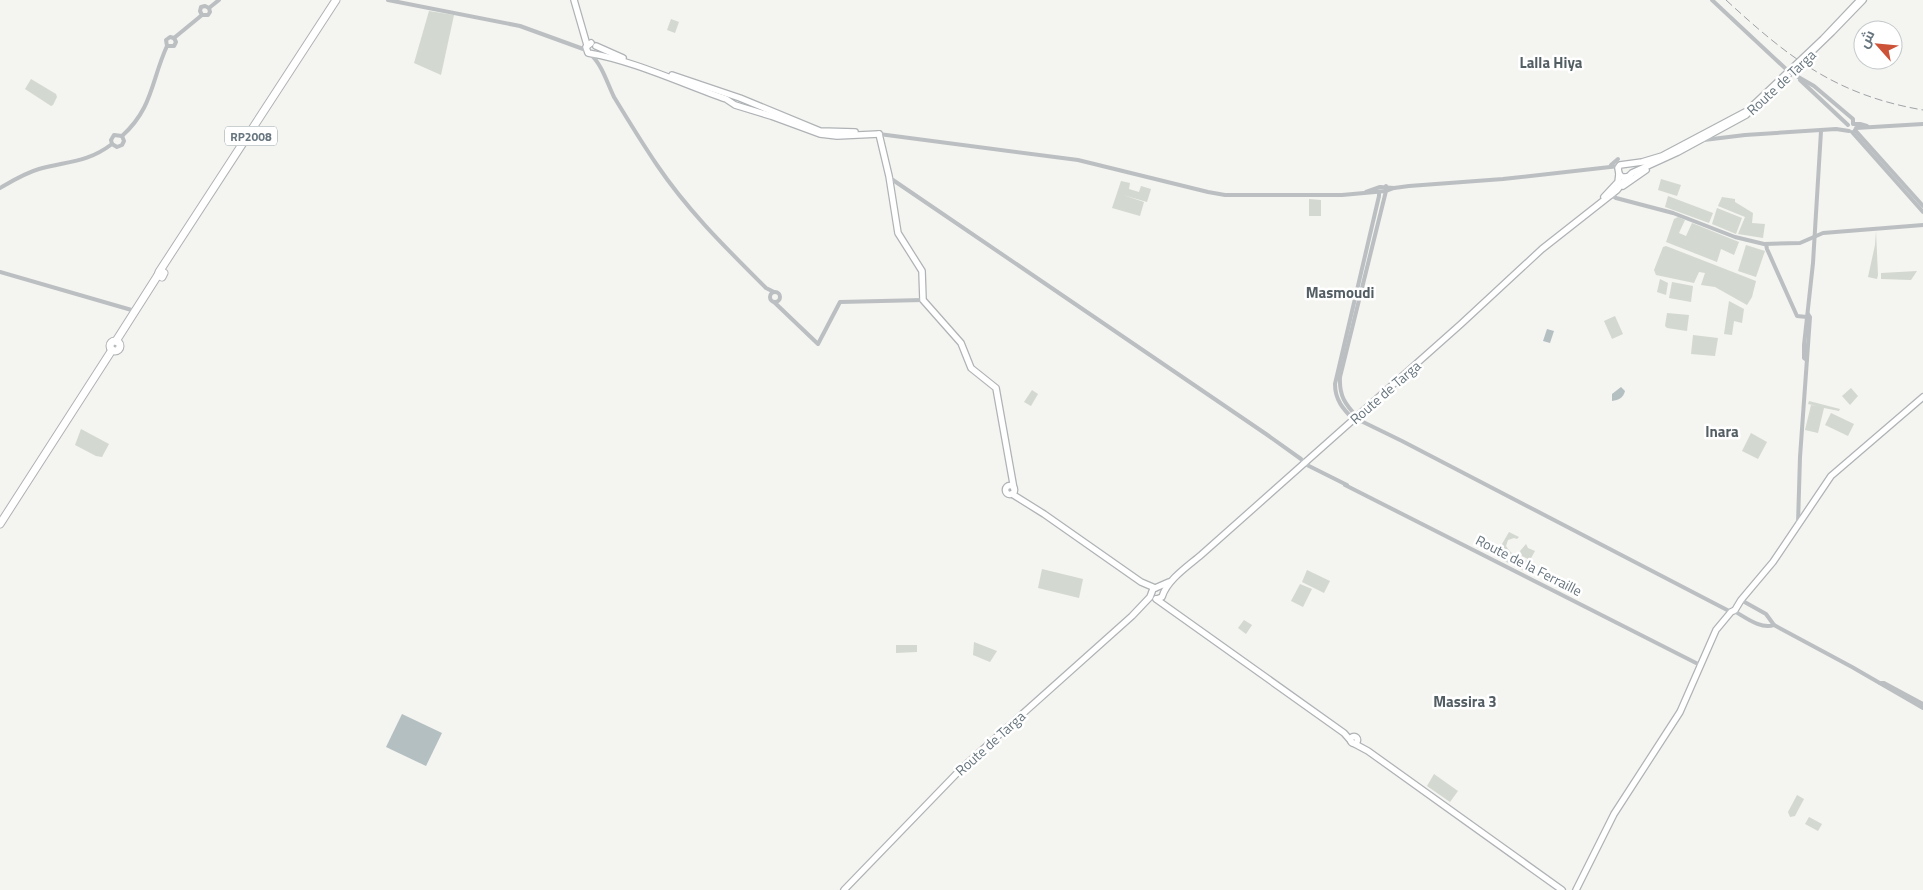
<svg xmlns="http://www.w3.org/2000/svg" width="1923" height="890" viewBox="0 0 1923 890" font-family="'Titillium Web',Cairo,sans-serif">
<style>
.green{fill:#d3d8d0}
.water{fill:#b4bfc2}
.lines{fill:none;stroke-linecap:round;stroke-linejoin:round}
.major-casing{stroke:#afb3b6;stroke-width:8}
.highway-casing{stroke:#afb2b5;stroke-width:9}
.minor{stroke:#bbbfc2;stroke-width:4}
.major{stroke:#fff;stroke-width:5.5}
.highway{stroke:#fff;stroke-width:7}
.rail{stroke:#9ea3a7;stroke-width:1;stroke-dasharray:8 4;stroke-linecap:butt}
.minor-bridge{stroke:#bbbfc2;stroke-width:4}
.labels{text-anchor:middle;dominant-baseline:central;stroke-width:5;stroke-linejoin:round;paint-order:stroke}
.shield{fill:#fff;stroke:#959ea5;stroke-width:1}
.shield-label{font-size:12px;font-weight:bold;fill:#67757e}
.street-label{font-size:14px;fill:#67757e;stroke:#fff}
.neighbourhood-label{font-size:15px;font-weight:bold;fill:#535e64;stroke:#fff}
</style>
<rect width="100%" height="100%" fill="#f4f4f0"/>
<g class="green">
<path d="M429,11L454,15L441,75L414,63Z"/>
<path d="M671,19L679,22L675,33L667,30Z"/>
<path d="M31,79L56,94L57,97L53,105L51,106L25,89Z"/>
<path d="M1661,179L1681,185L1677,196L1658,190Z"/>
<path d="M1121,181L1130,183L1129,189L1139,192L1141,186L1151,189L1147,202L1123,195L1144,202L1140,216L1112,208Z"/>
<path d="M1668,196L1713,213L1709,223L1665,207Z"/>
<path d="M1722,197L1735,199V202L1753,213L1752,223L1765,224L1763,238L1738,234L1745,217L1718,206Z"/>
<path d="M1309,199L1321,200V216H1309Z"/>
<path d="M1717,208L1742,218L1736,234L1712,224Z"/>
<path d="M1678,217L1685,220L1679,233L1686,236L1692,223L1739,242L1734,255L1721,249L1717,262L1666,242L1674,219Z"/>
<path d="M1876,231L1878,275L1877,279L1868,277L1875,245Z"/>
<path d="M1746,245L1765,251L1756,277L1738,271Z"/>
<path d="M1666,246L1756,281L1752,297L1747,305L1715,287L1701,285L1705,273L1699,272L1694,283L1656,275L1654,270L1663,247Z"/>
<path d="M1917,271L1911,280L1881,279V273Z"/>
<path d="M1660,279L1668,283L1666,295L1657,292Z"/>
<path d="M1672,282L1693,286L1691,302L1669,298Z"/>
<path d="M1729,301L1744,309L1742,323L1734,321L1732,335L1724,334Z"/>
<path d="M1667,313L1689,315L1687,331L1667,328L1665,326Z"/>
<path d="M1615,316L1623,334L1612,339L1604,321Z"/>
<path d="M1693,335L1718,338L1715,356L1691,354Z"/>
<path d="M1851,388L1858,396L1850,405L1842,396Z"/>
<path d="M1032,390L1038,394L1031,406L1024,402Z"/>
<path d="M1809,401L1840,409L1839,411L1824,408L1818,433L1805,430L1811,405L1817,406L1808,404Z"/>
<path d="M1831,413L1854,424L1848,436L1825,425Z"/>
<path d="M81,429L109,444L102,457L96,456L75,445Z"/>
<path d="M1751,433L1767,442L1758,459L1742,451Z"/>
<path d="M1509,532L1519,537L1517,539L1514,538L1508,540L1506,546C1512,556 1519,557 1529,562L1524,571L1495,556Z"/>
<path d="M1526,544L1528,548L1535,551L1530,560L1522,556L1520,551Z"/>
<path d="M1042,569L1083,579L1079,598L1038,588Z"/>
<path d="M1307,570L1330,581L1324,593L1302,582Z"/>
<path d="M1300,584L1312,589L1303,607L1291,601Z"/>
<path d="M1244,620L1252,625L1246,634L1238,628Z"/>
<path d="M974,642L997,651L990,662L973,655Z"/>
<path d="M896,645H917V652L896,653Z"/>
<path d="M1434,774L1458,791L1450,802L1427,786Z"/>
<path d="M1797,795L1804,799L1795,816L1790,817L1788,812Z"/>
<path d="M1809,817L1822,824L1818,831L1805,824Z"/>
</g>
<g class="water">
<path d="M1547,329L1554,331L1550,343L1543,341Z"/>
<path d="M1621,387L1625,391C1623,398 1619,400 1612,401V394Z"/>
<path d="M402,714L442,733L426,766L386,747Z"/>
</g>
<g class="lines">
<defs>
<g id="major">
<path d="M574,0L587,45"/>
<path d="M1860,0L1823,39L1747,111L1662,156L1642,162L1620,165L1618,168L1619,174L1622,177H1628L1632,173L1678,152L1746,115L1832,32L1863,0"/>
<path d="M591,43L586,47L588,53C632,60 683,84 726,99L735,105L771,116L820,134L837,136L879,134"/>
<path d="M596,46L623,58"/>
<path d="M672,75L740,98L820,131L855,132"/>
<path d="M879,134L889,176L898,233L922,271L923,300L961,343L971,368L996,388L1014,489"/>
<path d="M1623,186L1646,170"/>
<path d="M1604,197L1618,182L1619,174"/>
<circle cx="1010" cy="490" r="4.5"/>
<path d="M1012,494L1044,514L1141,582L1155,588"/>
<path d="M1156,599L1344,733L1351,741"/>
<path d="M1157,599L1162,597C1167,580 1188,566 1201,555L1461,324L1542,249L1617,190L1627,177"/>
<circle cx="1354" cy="740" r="3.5"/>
<path d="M1355,744L1368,751L1562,890"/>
<path d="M844,890L962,768L1132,616L1150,597L1153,589L1169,582"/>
<path d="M1576,890L1614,814L1680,712L1716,630L1731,612L1735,610L1741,600L1773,562L1831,476L1923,397"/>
</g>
<g id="highway">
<path d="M160,271L164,273L162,277L158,275L159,272L336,0"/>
<circle cx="115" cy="346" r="5"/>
<path d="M116,341L158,275"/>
<path d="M0,524L112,350"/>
</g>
</defs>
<use href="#major" class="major-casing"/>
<use href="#highway" class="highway-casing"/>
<g class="minor">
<path d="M388,0L520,26L586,50"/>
<path d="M1712,0L1786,69"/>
<path d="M202,15L200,11L201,7L205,6L209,8L219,0"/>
<path d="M167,46H174L176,42L174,38"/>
<path d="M590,54C602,64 607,83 614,97C628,120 642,143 657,165C688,211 727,249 766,288L774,292"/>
<path d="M1793,74L1814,86L1853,119V124"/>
<path d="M1800,80L1848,125"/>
<path d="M1854,124H1860L1867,126"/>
<path d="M1856,128L1923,124"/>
<path d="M1855,130L1923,206"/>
<path d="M1852,132L1923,212"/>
<path d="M879,134L1078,160L1208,192L1225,195H1342L1386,191L1394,188L1409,186L1503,179L1619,166"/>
<path d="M122,136C153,108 151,81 167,46L166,40L170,37L174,38L202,15H208L210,12L209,8"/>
<path d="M1704,140L1745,135L1836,129L1849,131"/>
<path d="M112,144L117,147L122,145L124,141L122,136"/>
<path d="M1611,165L1618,159"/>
<path d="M890,178L1266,434L1301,459L1305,464L1347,485"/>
<path d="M0,188C12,181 25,173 39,169C68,161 87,163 112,144L111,140L114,135L122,136"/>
<path d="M1366,192L1380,187L1394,188"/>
<path d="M1379,192V196L1335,384C1335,400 1343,409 1354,420H1359L1402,441L1731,612"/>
<path d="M1610,194L1616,198L1673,213L1735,237L1764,244L1800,243L1823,233L1923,225"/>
<path d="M1766,244L1767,249L1797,316L1807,317"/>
<path d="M0,272L135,311"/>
<circle cx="775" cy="297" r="5"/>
<path d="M774,302L818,344L840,302L923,300"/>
<path d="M1807,360L1804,358V345L1813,263L1821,131"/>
<path d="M1358,418C1345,404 1339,396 1340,377L1386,191V186"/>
<path d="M1345,485L1700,665"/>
<path d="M1798,524L1800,457L1810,317L1808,314"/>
<path d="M1741,600L1766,614L1774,625"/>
<path d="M1734,611C1745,617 1761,630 1774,625L1852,667L1923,708"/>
<path d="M1880,683H1884L1923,704"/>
</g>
<use href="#major" class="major"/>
<use href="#highway" class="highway"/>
<path class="rail" d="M1726,0C1789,58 1836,95 1923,110"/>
<path class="minor-bridge" d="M1786,69L1793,74"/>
</g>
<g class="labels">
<rect class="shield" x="225" y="126.5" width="52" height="19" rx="4"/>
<g class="shield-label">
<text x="251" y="136">RP2008</text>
</g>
<g class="street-label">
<text transform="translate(1781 82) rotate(-43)">Route de Targa</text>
<text transform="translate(1385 392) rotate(-41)">Route de Targa</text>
<text transform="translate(1529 565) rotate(27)">Route de la Ferraille</text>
<text transform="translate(990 743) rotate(-42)">Route de Targa</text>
</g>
<g class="neighbourhood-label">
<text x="1551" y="62">Lalla Hiya</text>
<text x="1340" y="292">Masmoudi</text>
<text x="1722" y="431">Inara</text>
<text x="1465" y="701">Massira 3</text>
</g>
</g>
<g transform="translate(1878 45) rotate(297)"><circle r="24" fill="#ffffff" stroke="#c2c8cb"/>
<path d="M0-4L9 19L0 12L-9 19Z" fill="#cc5238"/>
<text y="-8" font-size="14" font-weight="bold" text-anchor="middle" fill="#67757e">ش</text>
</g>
</svg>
